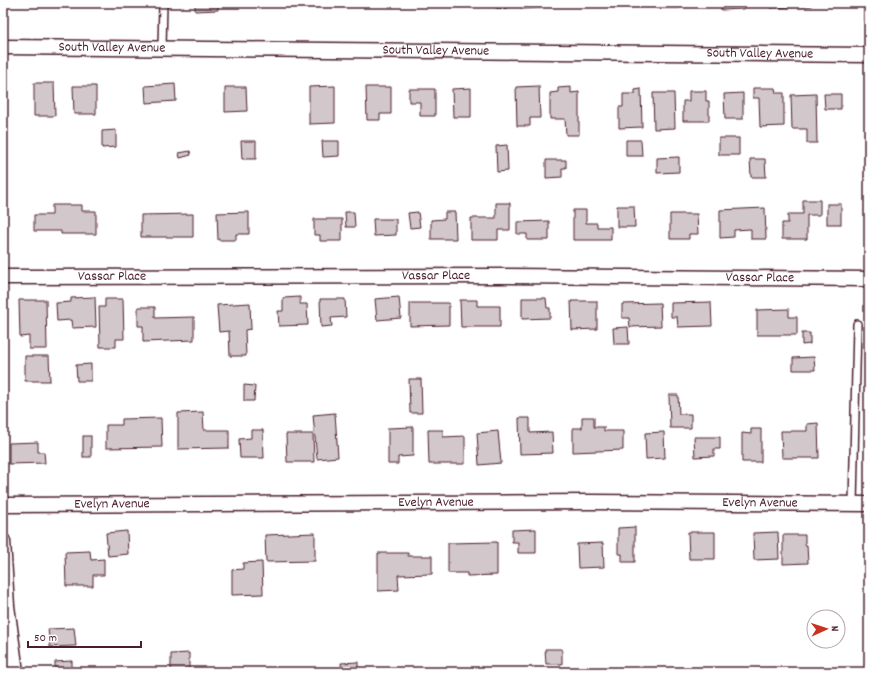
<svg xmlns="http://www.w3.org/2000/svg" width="872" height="675" viewBox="0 0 872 675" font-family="Dekko,sans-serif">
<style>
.building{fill:#d2c7cb;stroke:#4a1f2b}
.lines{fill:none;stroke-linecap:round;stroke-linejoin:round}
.service-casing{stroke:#4a1f2b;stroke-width:10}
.minor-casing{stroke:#4a1f2b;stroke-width:17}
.service{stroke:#fff;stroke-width:7}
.minor{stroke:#fff;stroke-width:14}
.labels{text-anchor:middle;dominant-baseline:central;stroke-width:4;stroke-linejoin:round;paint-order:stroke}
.street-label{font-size:14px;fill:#4a1f2b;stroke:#fff}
</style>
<rect width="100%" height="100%" fill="#fff"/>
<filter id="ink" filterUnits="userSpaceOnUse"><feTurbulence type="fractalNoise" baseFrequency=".025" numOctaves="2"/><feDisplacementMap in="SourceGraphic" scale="8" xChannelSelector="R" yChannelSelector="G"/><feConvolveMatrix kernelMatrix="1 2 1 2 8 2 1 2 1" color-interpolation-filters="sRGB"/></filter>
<g filter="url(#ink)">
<g class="building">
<path d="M195,3H218V10L195,11Z"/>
<rect x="307" y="3" width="11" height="3"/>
<rect x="450" y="3" width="24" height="4"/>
<path d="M496,3H484H507V8H496Z"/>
<path d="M522,3H542V8L522,9Z"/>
<rect x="585" y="3" width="26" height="3"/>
<rect x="658" y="3" width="21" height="5"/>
<path d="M721,3H744V9L721,10Z"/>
<path d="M770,3H812V6L770,8Z"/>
<rect x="864" y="8" width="5" height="12"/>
<path d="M34,83H54L55,116H34Z"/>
<path d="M175,84L176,101L146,103L145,86Z"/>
<path d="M73,86H96V114H74Z"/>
<path d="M335,86V123L309,124V87Z"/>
<path d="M539,86L540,118H530V126H517L516,87Z"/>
<path d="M225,87H246L247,111L225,112Z"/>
<path d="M366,87H391V114H380V120H367Z"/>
<path d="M571,87V93L579,92V135H566L565,119H550V93L558,92V88Z"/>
<path d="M471,88V117H453L452,89Z"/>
<path d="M753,88H775L776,93H784V126L760,127L759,98H753Z"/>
<path d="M409,89H435V116H420V102H409Z"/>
<path d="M641,89L642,127L619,128V107H623V94H635V90Z"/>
<path d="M689,91H706V101H709V121H683V101H689Z"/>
<path d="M653,93H674L675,128L654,129Z"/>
<path d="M743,93V119H725L724,94Z"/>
<path d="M816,94L817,143H807V129H792L791,95Z"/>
<path d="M824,94H841V109H825Z"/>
<path d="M116,130V147L102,148V131Z"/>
<rect x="719" y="138" width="20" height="17"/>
<path d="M626,140H641L642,156H626Z"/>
<path d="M241,141H256V159H242Z"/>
<path d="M322,141H339V156L323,157Z"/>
<path d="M507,145L508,171L497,172L496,146Z"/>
<path d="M190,151L191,155L180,158L179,153Z"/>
<path d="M679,157V172L657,173V158Z"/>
<path d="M750,159H765L766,177H751Z"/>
<path d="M546,160H566V168H562V177L546,178Z"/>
<path d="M803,200H820V215H807V239H782V223H788V214H803Z"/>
<path d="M496,203H510V230H498V240H471V218H496Z"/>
<rect x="827" y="204" width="14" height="20"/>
<path d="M52,205H82V211H96V234H61V231H34V215H52Z"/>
<path d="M617,206H634L635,227H617Z"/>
<path d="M765,208L766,239H751V229L734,230V237L720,238V210Z"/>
<path d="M573,210H586V223H597V227H611V240H573Z"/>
<path d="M249,212V234H236V240H218L217,213Z"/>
<path d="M345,212H354L355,227H346Z"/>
<path d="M418,212L420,227L410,228L408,213Z"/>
<path d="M445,212H455L456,239H431V220L445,219Z"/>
<path d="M193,214V237H141V215Z"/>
<path d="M670,214H697L698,234H689V239H670Z"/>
<path d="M314,219H342V241H320V235H314Z"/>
<path d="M373,219H396V235L374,236Z"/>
<path d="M549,221V240H527V234H517V222Z"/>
<path d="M95,297L96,327L72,328L71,320L57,321L56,303L71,302V298Z"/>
<path d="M300,297V304H307L308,325L279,326L278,311H283V298Z"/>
<path d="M399,297L401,318L377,320L375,299Z"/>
<path d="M522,298H546L547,308H550V318L522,319Z"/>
<path d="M105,299H123L124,339H116V347H100L99,307H105Z"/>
<path d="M320,299H345L346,317L331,318L332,326L321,327Z"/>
<path d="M19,300H46L47,349H29V336L20,337Z"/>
<path d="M460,300H477V306H500V327H461Z"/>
<path d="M571,301H597V329L572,330Z"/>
<path d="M711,302L712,326L678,327L677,317H671V303Z"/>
<path d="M250,303L251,329L245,330L246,356H230L229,331L219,332L217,305Z"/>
<path d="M410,303H449V325L410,326Z"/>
<path d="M660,303L661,326L630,327L629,318H622V304Z"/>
<path d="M138,307H155V318L194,317V340L143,342V326H138Z"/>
<path d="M789,309V317H797V335H757V310Z"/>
<path d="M628,327L629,344H614L613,328Z"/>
<path d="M802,333H810V344L802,345Z"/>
<path d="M25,356H49L50,381H25Z"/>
<path d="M814,357L815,370H793V358Z"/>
<path d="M91,364V381H77L76,365Z"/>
<path d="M409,379H421L422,413H410Z"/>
<path d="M244,385L255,386L254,401H244Z"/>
<path d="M669,395H678L679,414H691V428H670Z"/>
<path d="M203,412L204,430H229V448L178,449V413Z"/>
<path d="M335,413L338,457L317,459L313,415Z"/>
<path d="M582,417H594V427H604V431H623V450L573,452V428H582Z"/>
<path d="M161,418L162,447L106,448V425H122V419Z"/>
<path d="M519,418H530V433L552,432L553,453L520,454Z"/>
<path d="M818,423L819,458H782L781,431H807V424Z"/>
<path d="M413,427V456L398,457V464H388V428Z"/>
<path d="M751,429H761V462H742V433L751,434Z"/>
<path d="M251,430H263L264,458H240L239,439L251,438Z"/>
<path d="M428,430H443V437L465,436V464H429Z"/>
<path d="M498,431L501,463L479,465L477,433Z"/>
<path d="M664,432L665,458L646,459L645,433Z"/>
<path d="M286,434H313L314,462H287Z"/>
<rect x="83" y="436" width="8" height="21"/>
<path d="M694,437H720V449H714V456L695,457Z"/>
<path d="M38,442V452H44L45,463L9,464V443Z"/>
<path d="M635,527V562H622V554H618V528Z"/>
<path d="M536,529V553H518V542H512V530Z"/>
<path d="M127,531L128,554L108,556L106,533Z"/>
<path d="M688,532H715V559H689Z"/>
<path d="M778,532L779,559L754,560L753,533Z"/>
<path d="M315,533V561L266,562L265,535Z"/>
<path d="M783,535H805V545H807L808,563L783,564Z"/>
<path d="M497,542V575L467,576V573H448V543Z"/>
<path d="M603,543L604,567L578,568L577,544Z"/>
<path d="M90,551L91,560L104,559V575H93V586H66L65,552Z"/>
<path d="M378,553H408V556H432V574L398,575L399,590L378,591Z"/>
<path d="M262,562L263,594L232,595V570L243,569V563Z"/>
<path d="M74,628L76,646L50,647L48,629Z"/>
<path d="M545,649H562V664H546Z"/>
<path d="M189,653V672H171V654Z"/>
<path d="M72,661V672H55V662Z"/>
<path d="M358,662V672H342L341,663Z"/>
<path d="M775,668V672H758V669Z"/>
</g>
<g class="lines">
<defs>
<g id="service">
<path d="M162,48L163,3"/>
<path d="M853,504L857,324"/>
</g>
<g id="minor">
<path id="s1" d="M3,47L869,55"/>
<path id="s2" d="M3,277L508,276L869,279"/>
<path id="s3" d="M3,505L590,502L869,504"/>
<path d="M3,541L7,606L16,672"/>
</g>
</defs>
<use href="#service" class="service-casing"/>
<use href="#minor" class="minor-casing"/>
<use href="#service" class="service"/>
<use href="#minor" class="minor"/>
</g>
</g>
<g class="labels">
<g class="street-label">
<text stroke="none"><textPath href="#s1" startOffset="109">South Valley Avenue</textPath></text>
<text stroke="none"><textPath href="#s1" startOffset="433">South Valley Avenue</textPath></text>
<text stroke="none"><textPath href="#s1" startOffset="757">South Valley Avenue</textPath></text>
<text stroke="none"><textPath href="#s2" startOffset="109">Vassar Place</textPath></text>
<text stroke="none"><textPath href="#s2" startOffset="433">Vassar Place</textPath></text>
<text stroke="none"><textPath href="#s2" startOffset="757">Vassar Place</textPath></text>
<text stroke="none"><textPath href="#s3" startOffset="433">Evelyn Avenue</textPath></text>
<text stroke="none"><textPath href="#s3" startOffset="757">Evelyn Avenue</textPath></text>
<text stroke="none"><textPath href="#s3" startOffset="109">Evelyn Avenue</textPath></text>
</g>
</g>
<rect width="872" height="675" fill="none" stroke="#fff" stroke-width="16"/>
<rect x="8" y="8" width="856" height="659" fill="none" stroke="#4a1f2b" stroke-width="1.5" filter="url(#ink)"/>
<g transform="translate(826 629) rotate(87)"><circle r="19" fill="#ffffff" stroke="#b7a5aa"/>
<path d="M0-3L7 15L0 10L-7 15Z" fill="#c8321e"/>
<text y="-6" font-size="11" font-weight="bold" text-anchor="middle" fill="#4a1f2b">N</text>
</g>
<path d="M28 641v6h113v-6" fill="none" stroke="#4a1f2b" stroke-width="2"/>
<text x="34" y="641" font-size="12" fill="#4a1f2b" stroke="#ffffff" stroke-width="3" paint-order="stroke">50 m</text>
</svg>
